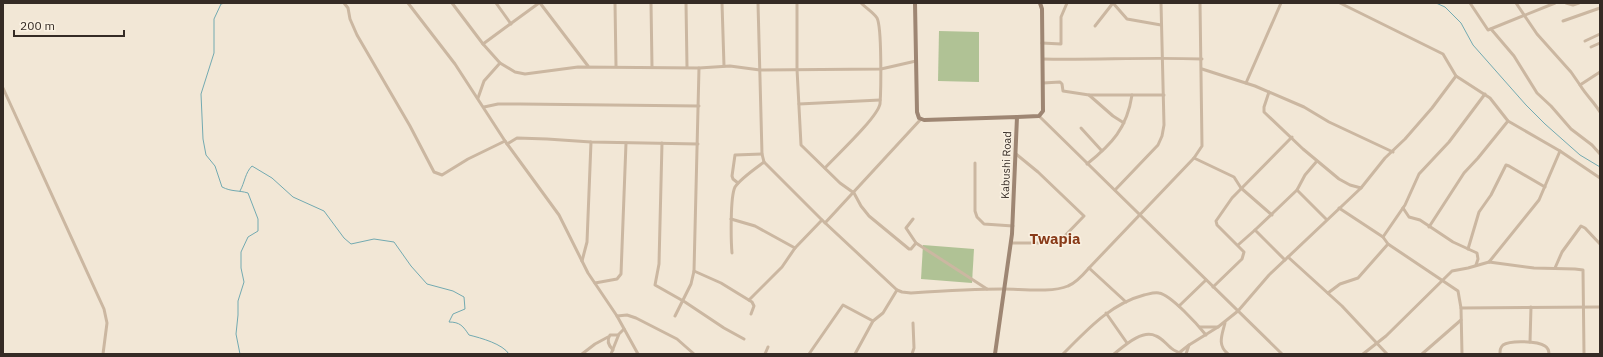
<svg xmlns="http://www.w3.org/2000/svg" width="1603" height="357" viewBox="0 0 1603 357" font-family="'IBM Plex Sans',sans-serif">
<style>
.green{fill:#b0c295}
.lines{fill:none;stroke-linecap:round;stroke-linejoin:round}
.stream{stroke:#73aab1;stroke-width:1}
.minor{stroke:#cbb7a1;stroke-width:3}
.secondary{stroke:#9e8673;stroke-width:4}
.labels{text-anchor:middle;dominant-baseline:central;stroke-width:3;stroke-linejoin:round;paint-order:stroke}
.street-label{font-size:11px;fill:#352b25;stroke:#faf1e2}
.district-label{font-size:15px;font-weight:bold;fill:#893b19;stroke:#faf1e2}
</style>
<rect width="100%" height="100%" fill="#f2e7d6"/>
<g class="green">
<path d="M939,31L979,32V82L938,81Z"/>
<path d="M923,245L974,249L972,283L921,279Z"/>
</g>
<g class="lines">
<g class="stream">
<path d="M225,3L221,4L214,19V53L201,94L203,139L206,155L215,166L222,187C232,192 238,190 248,193L258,219V231L248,237L241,252V268L244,282L238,301V315L236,334L240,354"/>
<path d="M1436,3L1445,7L1461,23L1473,45L1526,105L1545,124L1580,155L1600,167"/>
<path d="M240,191C245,182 245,173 252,166L272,178L293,197L324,211L344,238L351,244L374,239L394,242L411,266L427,284L453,291L464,297L465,309L453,314L449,322C460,322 463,326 469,335C481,338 503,344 509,354"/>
</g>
<g class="minor">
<path d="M344,3L348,8L350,19L357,35L410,126L434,172L442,175L468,159L505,141"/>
<path d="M408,3L455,64L505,141L559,215L588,273L617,316L638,354"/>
<path d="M452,3L483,44L500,63L515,72L525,74L578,67L699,68L730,66L760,70L881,69L916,61"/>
<path d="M496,3L511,24"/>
<path d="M540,3L588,66"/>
<path d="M615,3L616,66"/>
<path d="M651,3L652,67"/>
<path d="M686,3L687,67"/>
<path d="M722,3L724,66"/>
<path d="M758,3L762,154L764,162L822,220L897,290L902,292L911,293C941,291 973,289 1003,289C1021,289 1052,293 1068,286C1076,283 1083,275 1089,268L1194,158L1202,146L1200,3"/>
<path d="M797,3V69L801,145L840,183L854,193L861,206L869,216L909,249H911L916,243"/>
<path d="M1113,3L1127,19L1161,25"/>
<path d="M1340,3L1443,54L1456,76L1490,98L1508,121L1560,151L1600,178"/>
<path d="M1470,3L1488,30L1555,3"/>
<path d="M1516,3L1537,34L1571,72L1580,85"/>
<path d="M1566,3L1573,5L1579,3"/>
<path d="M1563,21L1600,8"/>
<path d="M1095,26L1113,3"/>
<path d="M1491,29L1514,56L1537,93L1551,106L1571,129L1592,145L1600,154"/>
<path d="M1585,41L1600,34"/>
<path d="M1042,43L1061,44V17L1067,3"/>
<path d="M483,44L539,3"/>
<path d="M1591,47L1600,43"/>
<path d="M1043,59C1096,60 1149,57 1202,59"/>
<path d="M1202,69L1255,86L1304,107L1329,122L1393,152"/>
<path d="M1600,72L1580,85C1586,95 1594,102 1600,112"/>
<path d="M1043,83L1060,82L1062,84L1063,91L1089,95H1164"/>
<path d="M1246,83L1281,3"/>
<path d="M3,88L104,309L107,323L103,354"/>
<path d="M1269,92L1264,107V112L1303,149L1339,179L1350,185L1361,188"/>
<path d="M1089,95L1113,116L1124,123"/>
<path d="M478,98L484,81L500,63"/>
<path d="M799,104L880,100"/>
<path d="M484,107L498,104H520L699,106"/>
<path d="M1039,116L1282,354"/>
<path d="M1081,128L1102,151"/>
<path d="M662,143L659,264L655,285L685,302L724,328L744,339"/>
<path d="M507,144L517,138L547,139L591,142L698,144"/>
<path d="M1194,158L1234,177L1241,188L1272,215"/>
<path d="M975,163V211L977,217L984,224L1013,226"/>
<path d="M1087,164C1112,144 1127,128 1132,95"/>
<path d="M825,168C837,155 877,118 880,104C881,91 882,27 877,18C874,13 866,8 861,3"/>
<path d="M738,183L733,179L732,176L735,155L762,154"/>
<path d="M1115,190L1158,145L1162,136L1164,125L1161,3"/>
<path d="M1297,190L1326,219"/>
<path d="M1339,208L1383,237L1388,244L1458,291L1461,308"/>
<path d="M1403,208L1409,217L1420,220L1453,242L1477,253L1478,259L1476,265"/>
<path d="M731,219L755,226L795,248"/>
<path d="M913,219L906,228L916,243L987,289"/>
<path d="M825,223L921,119"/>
<path d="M1429,227L1464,173L1478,158L1508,121"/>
<path d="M1383,237L1405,205L1419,174L1449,142L1485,94"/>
<path d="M1011,243H1058L1084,216L1038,172L1016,154"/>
<path d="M1238,245L1255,230"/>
<path d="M1468,249L1479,212L1491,195L1506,165L1509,166L1545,187"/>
<path d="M732,253C731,241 730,197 735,187C740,179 756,168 764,162"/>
<path d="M1288,257L1342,306L1387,354"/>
<path d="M1285,260L1255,230L1297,190L1305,175L1317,161"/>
<path d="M582,261L587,242L591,142"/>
<path d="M1489,262L1539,200L1560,151"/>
<path d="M1089,268L1126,302"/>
<path d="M1555,268L1562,252L1581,226L1585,228L1600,244"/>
<path d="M694,271L721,283L752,302L754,306L751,314"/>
<path d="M595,283L617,279L621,274L626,143"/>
<path d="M1213,287L1242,259L1244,252L1217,225L1216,221L1232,198L1292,137"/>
<path d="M1328,293L1340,284L1358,278L1388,244"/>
<path d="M749,300L782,267L795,248L822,220"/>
<path d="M1179,306L1206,280"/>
<path d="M1106,313L1127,343"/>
<path d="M617,316L627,315L636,318L677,339L694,354"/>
<path d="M675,316L691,284L694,271L699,68"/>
<path d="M1225,323C1222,335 1217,345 1228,354"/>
<path d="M1200,327H1218"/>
<path d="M1530,342L1531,307"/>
<path d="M613,350C609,346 606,341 610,335H618"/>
<path d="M1180,352L1189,345L1218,327L1238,311L1269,275L1361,188L1385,158L1405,139L1432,108L1456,76"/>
<path d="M582,354L595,344L608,337"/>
<path d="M611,354L619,334L624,329"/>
<path d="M765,354L768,347"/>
<path d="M809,354L843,305L873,321"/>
<path d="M855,354L873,321L883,313L897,290"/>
<path d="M912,354L914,348L913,323"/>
<path d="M1063,354C1087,330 1110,304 1144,295C1149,294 1154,292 1159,293C1171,295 1198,325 1206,335"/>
<path d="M1114,354C1124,346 1142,329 1156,336C1162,338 1166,344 1171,348C1174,351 1178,352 1182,354"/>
<path d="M1186,354L1189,345"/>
<path d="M1363,354L1386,336L1452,271L1468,268L1489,262L1534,268L1575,269L1583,270L1584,354"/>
<path d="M1422,354L1461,320"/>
<path d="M1462,354L1461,308L1600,307"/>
<path d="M1500,354C1500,350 1500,348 1503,345C1510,340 1538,341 1545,346C1548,348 1549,350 1549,354"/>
</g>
<g class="secondary">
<path d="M915,3L917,112L919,118L924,120L1017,117L1012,234L995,354"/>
<path d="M1017,117L1039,116L1043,111L1042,9L1040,3"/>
</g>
</g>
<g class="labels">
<g class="street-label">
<text transform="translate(1006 165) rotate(-88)">Kabushi Road</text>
</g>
<g class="district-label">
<text x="1055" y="238">Twapia</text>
</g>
</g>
<rect width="1603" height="357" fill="none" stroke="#352b25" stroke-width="8"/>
<path d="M14 30v6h110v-6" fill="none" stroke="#352b25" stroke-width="2"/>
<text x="20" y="30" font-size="12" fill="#352b25" stroke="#faf1e2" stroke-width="3" paint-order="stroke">200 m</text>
</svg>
